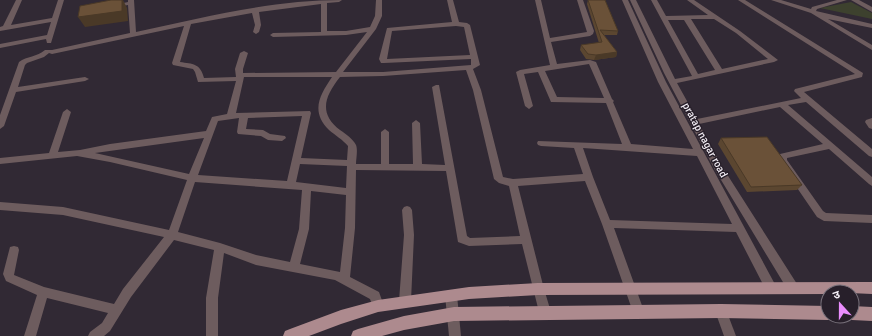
<svg xmlns="http://www.w3.org/2000/svg" width="872" height="336" viewBox="0 0 872 336" font-family="Signika,'Noto Sans Devanagari',sans-serif">
<style>
.green{fill:#3d412e}
.lines{fill:none;stroke-linecap:round;stroke-linejoin:round}
.minor{fill:#6d5c5e;fill-rule:evenodd}
.major{fill:#ad8a8e;fill-rule:evenodd}
.wall{fill:#5b4630}
.shaded-wall{fill:#4a3927}
.building{fill:#6a5138;stroke:#4a3927}
.labels{text-anchor:middle;dominant-baseline:central;stroke-width:3;stroke-linejoin:round;paint-order:stroke}
.street-label{font-size:11px;fill:#f4eff6;stroke:#271f2a}
</style>
<rect width="100%" height="100%" fill="#312934"/>
<path class="green" d="M851,2L872,13V19L820,8Z"/>
<g class="lines">
<g class="minor">
<path d="M16,0H22L11,25L52,18L58,0H64L51,43H47L46,39L0,48V44L47,35L51,22L0,31V27L3,26Z"/>
<path d="M128,0H134L136,32C204,17 272,0 342,0L339,2L327,3V31H346L370,27L375,16L376,0H382V16L376,29L343,72H383L471,65V59L384,63H381L379,59L387,28L452,22L447,0H453L459,22L467,23L470,25L480,65L473,69L481,90L503,177L513,179L583,174L574,148L541,146L538,145L537,143L538,141L622,144L606,103L551,102L538,72L524,74L533,106L529,109L525,106L516,72L520,70L550,65L535,0H541L550,38L587,32L577,0H583L594,31L593,34L590,36L551,42L557,64L590,60L596,62L612,99L614,101L613,102L631,144L693,149L658,82L622,0H628L666,82L777,288L775,292L771,293L767,292L736,232L614,228L644,311L642,315L638,316L634,315L602,224L585,181L518,186L544,289L551,312L549,316L545,317L541,316L539,312L522,244L469,246L458,242L446,171L356,170L355,228L350,277L379,292L384,306L382,310L378,311L374,310L370,299L335,280L256,265L224,253L218,298V336H206V298L214,250L174,240L131,297L110,331L104,336H88L90,332L102,323L108,313L47,298L36,336H24L37,295L6,281L3,274L10,247L14,246L18,247L19,250L14,275L44,287L114,304L123,289L164,237L63,215L0,210V202L63,207L169,230L187,180L110,162L77,156L0,164V158L49,153L63,112L67,109L71,112L58,152L80,150L110,144L206,131L212,117L227,114L236,81L198,82L195,72L193,69L173,65L172,63L184,26L52,54L49,53L44,57L27,63L25,65L18,87L85,77L89,79L85,81L16,92L4,126L0,129V115L19,62C27,56 37,57 45,50H52L130,33L128,5L113,8L110,6L128,2ZM321,4V32L273,33L270,35L273,37L346,35L367,32L336,72L243,73V69L248,53L244,51L240,53L235,69L236,77L204,78C200,63 193,64 180,62L191,24L252,13L255,25L253,32L256,34L259,32L261,25L259,12ZM456,26L464,27L470,55L387,59L392,31ZM589,64L604,98L557,97L545,71ZM466,70L473,90L494,179L499,183L509,186L520,236L470,238L467,236L439,85H436L432,87L445,165L422,164L420,123L416,120L412,123L413,164H389V132L385,129L381,132V164H356C356,159 358,150 356,145C353,139 346,134 340,130C318,113 325,96 340,77L383,76ZM244,77H332C320,95 310,111 329,130C335,135 343,140 348,146L347,160L301,158L311,113L310,111L236,113ZM302,116L287,181L198,175L218,121L239,118L237,132L238,134L261,136L268,140L282,141L286,138L285,136L270,134L263,130L246,129L248,118ZM204,138L189,174L95,153ZM583,148L697,156L732,224L610,220L593,177ZM300,164L347,166L346,188L296,182ZM195,182L302,190L299,229L290,262L256,255L220,243L178,232ZM311,191L346,195L345,228L340,272L300,264L309,229Z"/>
<path d="M630,0H636L675,79L692,76L651,0H657L666,16L708,15L687,0H694L740,31L778,60L774,62L677,83L697,119L801,98L794,91L795,89L855,74L738,0H745L863,73L862,77L804,92L872,149V157L869,156L806,102L788,105L872,177V186L869,184L829,149L787,158V160L823,211L826,213L872,215V223L824,221L817,217L778,160L780,154L823,144L780,107L699,124L723,168L797,284L799,288L797,292L793,293L789,292L715,170L664,73ZM691,19H714L736,33L768,59L722,69ZM668,20H684L715,70L698,74Z"/>
<path d="M771,0H781L811,9L812,7L837,0H847L817,9L816,11L872,24V28L828,19L872,45V50L811,13Z"/>
<path d="M851,0H859L872,7V12Z"/>
<path d="M872,118V129L869,128L865,122L866,120Z"/>
<path d="M407,206L410,207L412,210L414,235L411,301L409,305L405,306L401,305L399,301L404,235L402,210L404,207Z"/>
<path d="M451,290L455,291L457,295L461,336H449L445,295L447,291Z"/>
<path d="M721,306L725,307L736,336H724L715,311L717,307Z"/>
</g>
<g class="major">
<path d="M872,282V294L828,292V294L538,295L469,299L378,312L341,324L309,336H283L285,331L290,329L341,310L378,300L469,287L538,283Z"/>
<path d="M721,304L828,306V316H834L828,320L721,318L454,321L404,330L382,336H351L353,331L358,329L404,316L454,307Z"/>
<path d="M852,306L872,307V321L852,320L847,318L846,316H852Z"/>
</g>
</g>
<g class="wall">
<path d="M588,0H605L618,31L617,35H604L617,52L616,57L594,60L586,59L580,50L581,45L599,43L587,4Z"/>
<path d="M721,138L802,185L797,190L747,192L718,144Z"/>
</g>
<g class="shaded-wall">
<path d="M122,0H123L127,8L128,21L85,27L78,17Z"/>
<path d="M617,52L616,57L594,60L596,55Z"/>
</g>
<g class="building">
<path d="M111,0H122V11L78,17L80,6Z"/>
<path d="M588,0H605L618,31L600,30L617,52L596,55L588,54L581,45L602,42Z"/>
<path d="M767,137L802,185L751,187L721,138Z"/>
</g>
<g class="labels">
<g class="street-label">
<text transform="translate(705 140) rotate(62)">pratap nagar road</text>
</g>
</g>
<g transform="translate(840 304) rotate(339)"><circle r="19" fill="#271f2a" stroke="#79727c"/>
<path d="M0-3L7 15L0 10L-7 15Z" fill="#ea8dfd"/>
<text y="-6" font-size="11" font-weight="bold" text-anchor="middle" fill="#f4eff6">उ</text>
</g>
</svg>
